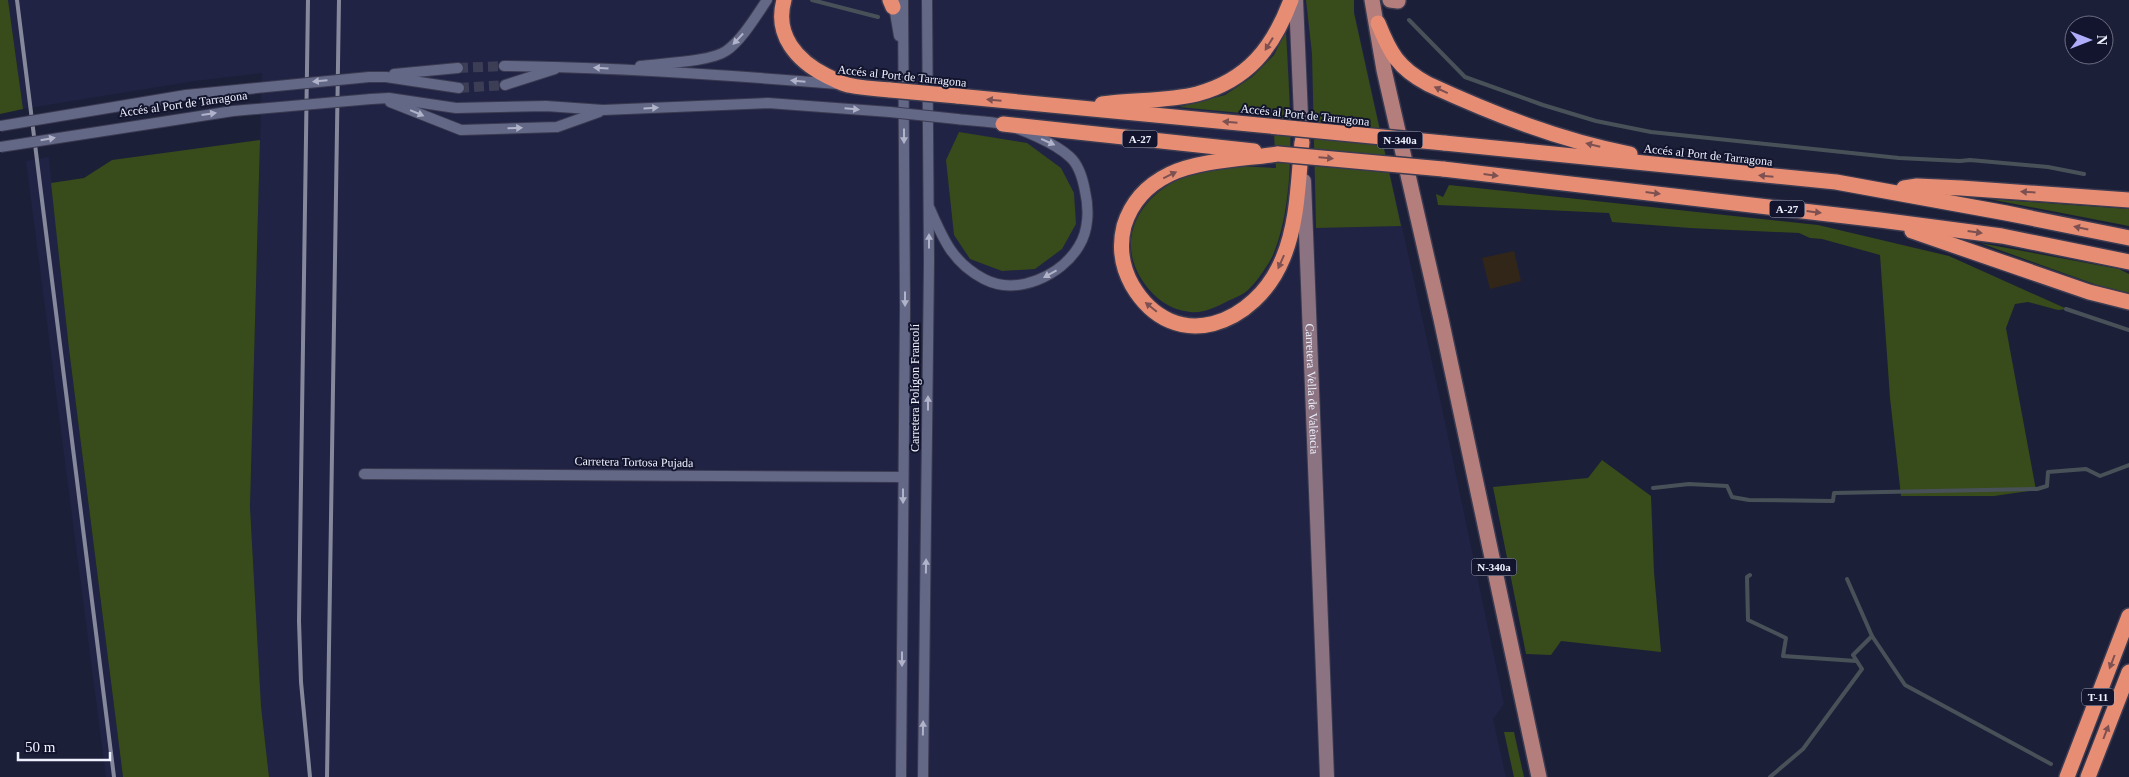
<svg xmlns="http://www.w3.org/2000/svg" width="2129" height="777" viewBox="0 0 2129 777" font-family="'Times New Roman',serif">
<style>
.commercial{fill:#322618}
.built{fill:#202343}
.green{fill:#384b1a}
.lines{fill:none;stroke-linecap:round;stroke-linejoin:round}
.stream{stroke:#495158;stroke-width:4}
.street-tunnel{stroke:#3c3e56;stroke-width:10;stroke-dasharray:10 5;stroke-linecap:butt}
.street-casing{stroke:#3a3a50;stroke-width:12}
.secondary-casing{stroke:#3a3a50;stroke-width:16}
.primary-casing{stroke:#3a3a50;stroke-width:18}
.highway-casing{stroke:#3a3a50;stroke-width:18}
.street{stroke:#646887;stroke-width:10}
.secondary{stroke:#8b7381;stroke-width:14}
.primary{stroke:#b37e7c;stroke-width:15}
.highway{stroke:#e78d74;stroke-width:15}
.rail{stroke:#86899c;stroke-width:4}
.street-bridge-casing{stroke:#3a3a50;stroke-width:12;stroke-linecap:butt}
.highway-bridge-casing{stroke:#3a3a50;stroke-width:18;stroke-linecap:butt}
.street-bridge{stroke:#646887;stroke-width:10}
.highway-bridge{stroke:#e78d74;stroke-width:15}
.oneway{fill:#b0b3c9}
.oneway2{fill:#7d5151}
.labels{text-anchor:middle;dominant-baseline:central;stroke-width:4;stroke-linejoin:round;paint-order:stroke}
.shield{fill:#13152e;stroke:#acafc0;stroke-width:1}
.shield-label{font-size:11px;font-weight:bold;fill:#eef1ff}
.street-label{font-size:12px;fill:#eef1ff;stroke:#13152e}
</style>
<rect width="100%" height="100%" fill="#1c1f38"/>
<path class="commercial" d="M1514,251L1521,281L1490,289L1482,258Z"/>
<g class="built">
<path d="M8,0H1352L1441,403L1504,704L1493,719L1506,777H269L261,706L250,507L262,73L195,81L23,109Z"/>
<path d="M49,157L69,349L123,777H106L26,161Z"/>
</g>
<g class="green">
<path d="M0,0H8L23,109L0,114Z"/>
<path d="M1306,0H1354V13L1401,226L1316,228L1312,54Z"/>
<path d="M1286,31C1289,98 1299,193 1273,255C1269,264 1256,283 1249,289C1244,295 1233,298 1226,302C1216,307 1202,314 1190,312C1171,310 1155,299 1144,283C1113,239 1141,194 1186,176C1193,174 1201,170 1208,168C1229,164 1254,167 1276,168L1273,116L1179,107L1225,95L1252,77L1274,55Z"/>
<path d="M959,132L1027,143L1061,168L1074,193L1076,224L1062,249L1035,269L1002,271L970,259L954,235L946,160Z"/>
<path d="M260,140L250,507L261,706L269,777H123L69,349L51,183L84,178L112,160Z"/>
<path d="M1449,185L1818,225L1949,256L2067,309L2058,310L2028,302L2015,304L2006,328L2036,490L1994,496H1901L1890,398L1880,255L1822,239L1810,238L1799,233L1690,228L1612,222L1609,213L1438,205L1436,194L1443,197Z"/>
<path d="M1989,199L2129,209V226Z"/>
<path d="M1980,243L2119,269L2129,274V293L2097,285Z"/>
<path d="M1602,460L1651,496L1654,572L1661,652L1561,641L1551,655L1526,654L1493,487L1588,478Z"/>
<path d="M1504,732H1514L1524,777H1514Z"/>
</g>
<g class="lines">
<g class="stream">
<path d="M812,0L878,17"/>
<path d="M1409,20L1465,77L1543,105L1596,121L1651,132L1899,158L1960,161L1970,160L2048,167L2084,174"/>
<path d="M2066,309L2129,330"/>
<path d="M1653,488L1689,484L1727,486L1732,497L1749,500L1833,501L1834,493L2037,489L2047,486L2048,472L2086,469L2100,476L2129,465"/>
<path d="M1750,575L1747,577L1748,620L1786,638L1783,656L1856,661"/>
<path d="M1847,579L1872,636L1905,685L2051,764"/>
<path d="M1770,777L1803,749L1862,669L1853,655L1872,636"/>
</g>
<g class="street-tunnel">
<path d="M458,68L504,66"/>
<path d="M459,88L505,85"/>
</g>
<defs>
<g id="street">
<path d="M893,1L899,36"/>
<path d="M504,66C615,67 727,75 838,84"/>
<path d="M640,66C661,63 710,62 726,51C742,40 756,16 767,0"/>
<path d="M394,74L458,68"/>
<path d="M369,77H386L459,88"/>
<path d="M505,85L555,69"/>
<path d="M371,99L389,98L456,108L546,106L603,110L768,103L890,112"/>
<path d="M390,102L461,130L557,127L599,112"/>
<path d="M930,209C943,239 953,263 984,279C1017,296 1061,276 1079,246C1089,230 1089,208 1085,191C1083,180 1079,165 1070,157C1055,143 1022,129 1002,124C988,121 972,121 957,119"/>
<path d="M364,474L903,477"/>
<path d="M901,777L905,308L903,0"/>
<path d="M923,777L929,261L927,0"/>
</g>
<g id="secondary">
<path d="M1296,0L1302,139"/>
<path id="s1" d="M1304,181L1327,777"/>
</g>
<g id="primary">
<path d="M1372,0L1384,70L1441,319L1539,777"/>
<path d="M1390,0L1398,1"/>
</g>
<g id="highway">
<path d="M784,0C774,35 797,61 827,76C834,79 841,84 848,85C862,88 876,89 890,90"/>
<path d="M890,0L893,7"/>
<path d="M1378,23C1390,53 1398,68 1428,84C1493,114 1559,140 1630,154"/>
<path d="M957,96L1279,127"/>
<path d="M1102,104C1131,100 1170,101 1197,94C1248,80 1273,48 1291,0"/>
<path d="M1003,124L1254,151"/>
<path d="M1444,143L1836,182L2006,213L2129,238"/>
<path d="M1278,154C1244,159 1200,160 1170,174C1147,185 1131,203 1124,226C1119,246 1122,267 1132,285C1174,357 1256,325 1283,258C1298,222 1298,181 1302,142"/>
<path d="M1443,169L1880,220L2002,236L2129,262"/>
<path d="M1904,188L1917,186L1961,188L2129,200"/>
<path d="M1912,231L2089,292L2129,302"/>
<path d="M2067,777L2129,616"/>
<path d="M2088,777L2129,672"/>
</g>
</defs>
<use href="#street" class="street-casing"/>
<use href="#secondary" class="secondary-casing"/>
<use href="#primary" class="primary-casing"/>
<use href="#highway" class="highway-casing"/>
<use href="#street" class="street"/>
<use href="#secondary" class="secondary"/>
<use href="#primary" class="primary"/>
<use href="#highway" class="highway"/>
<g class="rail">
<path d="M17,0L114,777"/>
<path d="M308,0L299,621L301,682L310,777"/>
<path d="M327,777L339,0"/>
</g>
<defs>
<g id="street-bridge">
<path d="M890,112L957,119"/>
<path d="M0,126L186,95L369,77"/>
<path d="M0,147L233,111L371,99"/>
</g>
<g id="highway-bridge">
<path d="M890,90L957,96"/>
<path d="M1279,127L1444,143"/>
<path d="M1278,154L1443,169"/>
</g>
</defs>
<use href="#street-bridge" class="street-bridge-casing"/>
<use href="#highway-bridge" class="highway-bridge-casing"/>
<use href="#street-bridge" class="street-bridge"/>
<use href="#highway-bridge" class="highway-bridge"/>
</g>
<defs><path id="oneway-solid" d="M-6-.8H1V-3.2L6.5 0L1 3.2V.8H-6Z" transform="scale(1.25)"/></defs>
<g class="oneway">
<use href="#oneway-solid" transform="translate(738 39) rotate(133)"/>
<use href="#oneway-solid" transform="translate(601 68) rotate(-177)"/>
<use href="#oneway-solid" transform="translate(320 81) rotate(175)"/>
<use href="#oneway-solid" transform="translate(798 81) rotate(-175)"/>
<use href="#oneway-solid" transform="translate(651 108) rotate(-3)"/>
<use href="#oneway-solid" transform="translate(852 109) rotate(5)"/>
<use href="#oneway-solid" transform="translate(417 113) rotate(23)"/>
<use href="#oneway-solid" transform="translate(209 114) rotate(-8)"/>
<use href="#oneway-solid" transform="translate(515 128) rotate(-2)"/>
<use href="#oneway-solid" transform="translate(904 136) rotate(90)"/>
<use href="#oneway-solid" transform="translate(48 139) rotate(-10)"/>
<use href="#oneway-solid" transform="translate(1048 142) rotate(24)"/>
<use href="#oneway-solid" transform="translate(929 241) rotate(-90)"/>
<use href="#oneway-solid" transform="translate(1050 274) rotate(151)"/>
<use href="#oneway-solid" transform="translate(905 299) rotate(90)"/>
<use href="#oneway-solid" transform="translate(928 403) rotate(-90)"/>
<use href="#oneway-solid" transform="translate(903 496) rotate(90)"/>
<use href="#oneway-solid" transform="translate(926 566) rotate(-89)"/>
<use href="#oneway-solid" transform="translate(902 659) rotate(90)"/>
<use href="#oneway-solid" transform="translate(923 728) rotate(-89)"/>
</g>
<g class="oneway2">
<use href="#oneway-solid" transform="translate(1269 44) rotate(122)"/>
<use href="#oneway-solid" transform="translate(1441 90) rotate(-155)"/>
<use href="#oneway-solid" transform="translate(994 100) rotate(-175)"/>
<use href="#oneway-solid" transform="translate(1230 122) rotate(-175)"/>
<use href="#oneway-solid" transform="translate(1593 145) rotate(-166)"/>
<use href="#oneway-solid" transform="translate(1326 158) rotate(5)"/>
<use href="#oneway-solid" transform="translate(1170 175) rotate(-26)"/>
<use href="#oneway-solid" transform="translate(1491 175) rotate(7)"/>
<use href="#oneway-solid" transform="translate(1766 176) rotate(-175)"/>
<use href="#oneway-solid" transform="translate(2028 192) rotate(-177)"/>
<use href="#oneway-solid" transform="translate(1653 193) rotate(7)"/>
<use href="#oneway-solid" transform="translate(1814 212) rotate(7)"/>
<use href="#oneway-solid" transform="translate(2081 228) rotate(-168)"/>
<use href="#oneway-solid" transform="translate(1975 232) rotate(8)"/>
<use href="#oneway-solid" transform="translate(1281 262) rotate(114)"/>
<use href="#oneway-solid" transform="translate(1151 307) rotate(-141)"/>
<use href="#oneway-solid" transform="translate(2112 662) rotate(111)"/>
<use href="#oneway-solid" transform="translate(2106 732) rotate(-69)"/>
</g>
<g class="labels">
<g class="shield">
<rect x="1122.5" y="130.5" width="35" height="17" rx="4"/>
<rect x="1377.5" y="131.5" width="45" height="17" rx="4"/>
<rect x="1769.5" y="200.5" width="35" height="17" rx="4"/>
<rect x="1471.5" y="558.5" width="45" height="17" rx="4"/>
<rect x="2082" y="688.5" width="32" height="17" rx="4"/>
</g>
<g class="shield-label">
<text x="1140" y="139">A-27</text>
<text x="1400" y="140">N-340a</text>
<text x="1787" y="209">A-27</text>
<text x="1494" y="567">N-340a</text>
<text x="2098" y="697">T-11</text>
</g>
<g class="street-label">
<text transform="translate(902 76) rotate(6)">Accés al Port de Tarragona</text>
<text transform="translate(183 104) rotate(-8)">Accés al Port de Tarragona</text>
<text transform="translate(1305 115) rotate(6)">Accés al Port de Tarragona</text>
<text transform="translate(1708 155) rotate(6)">Accés al Port de Tarragona</text>
<text transform="translate(915 388) rotate(-90)">Carretera Polígon Francolí</text>
<text stroke="none"><textPath href="#s1" startOffset="208">Carretera Vella de València</textPath></text>
<text transform="translate(634 462) rotate(1)">Carretera Tortosa Pujada</text>
</g>
</g>
<g transform="translate(2089 40) rotate(90)"><circle r="24" fill="#13152e" stroke="#6b6d82"/>
<path d="M0-4L9 19L0 12L-9 19Z" fill="#b0aefa"/>
<text y="-8" font-size="14" font-weight="bold" text-anchor="middle" fill="#eef1ff">N</text>
</g>
<path d="M18 752v8h92v-8" fill="none" stroke="#eef1ff" stroke-width="2.5"/>
<text x="25" y="752" font-size="15" fill="#eef1ff" stroke="#13152e" stroke-width="4" paint-order="stroke">50 m</text>
</svg>
